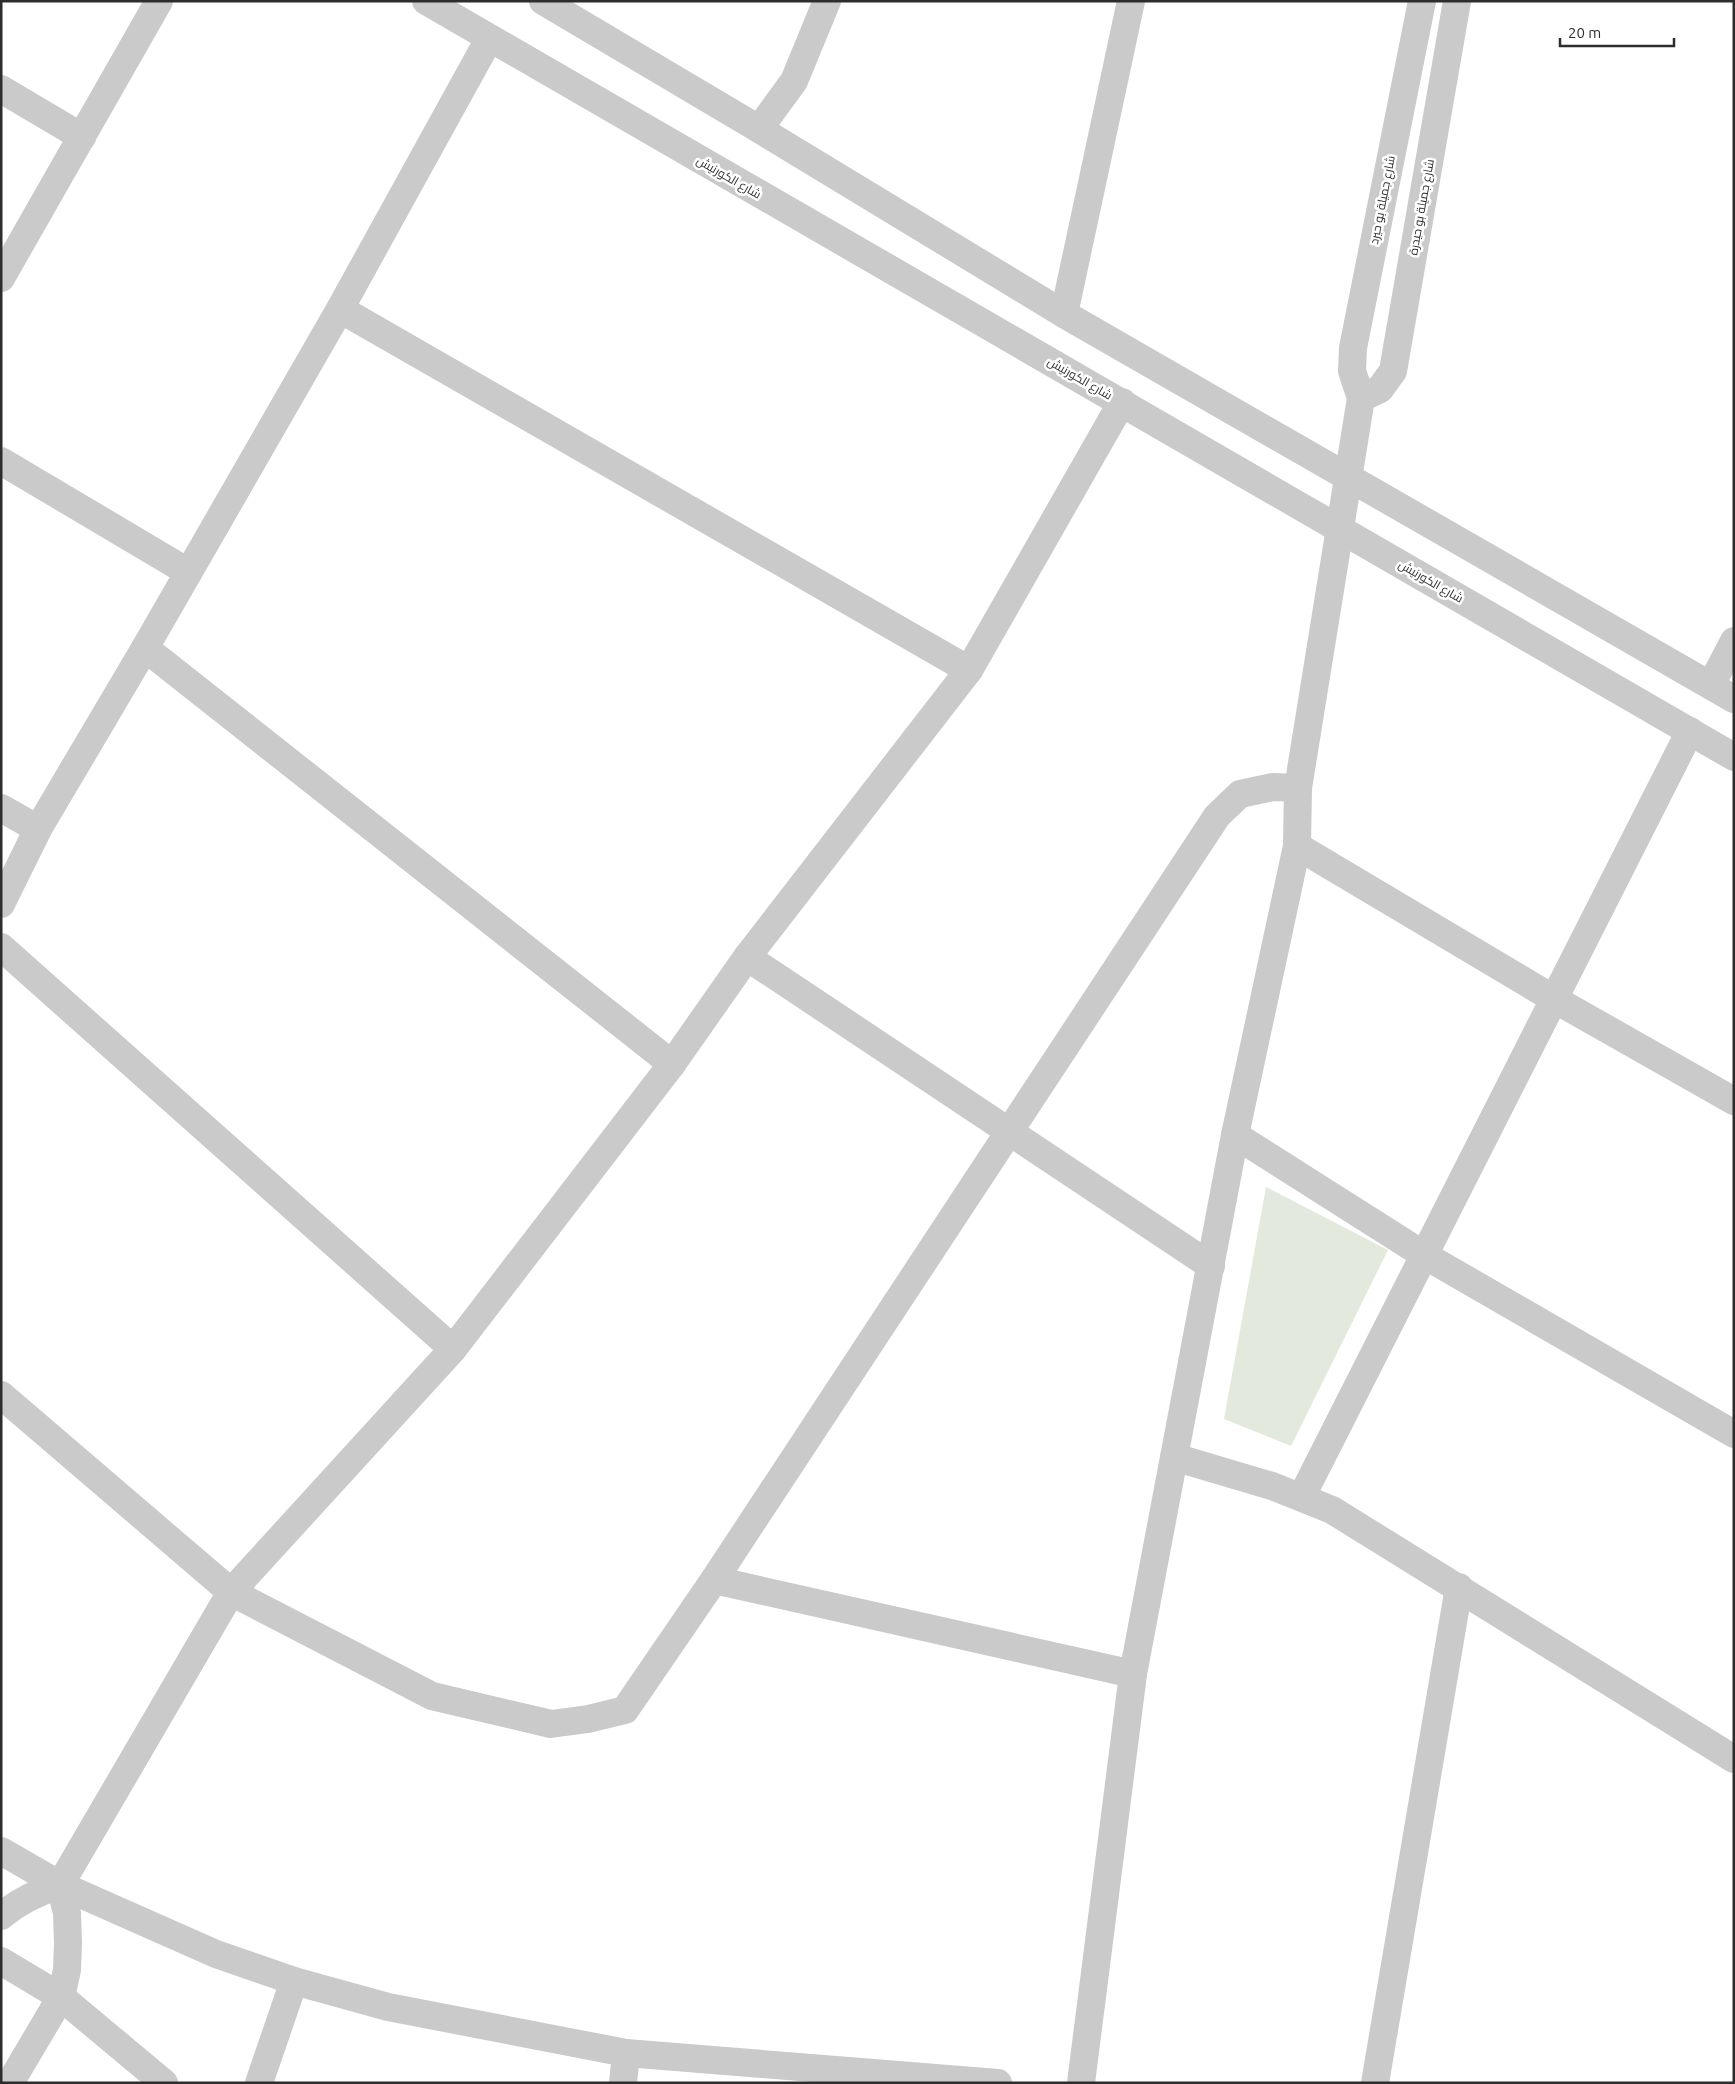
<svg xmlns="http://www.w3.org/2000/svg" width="1735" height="2084" viewBox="0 0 1735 2084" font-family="Ubuntu,Cairo,sans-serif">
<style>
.green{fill:#e3e9dc}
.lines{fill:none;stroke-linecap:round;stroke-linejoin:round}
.minor{stroke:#cacaca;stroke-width:28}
.labels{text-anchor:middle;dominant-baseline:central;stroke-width:5;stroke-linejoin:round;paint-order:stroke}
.street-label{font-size:12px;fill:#2d2d2d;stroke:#fff}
</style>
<rect width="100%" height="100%" fill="#fff"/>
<path class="green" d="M1266,1187L1388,1250L1291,1446L1224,1419Z"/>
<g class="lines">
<g class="minor">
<path d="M426,1L1734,757"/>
<path d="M543,1L759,129L1064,314L1734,699"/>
<path d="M1,89L82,137"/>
<path d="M759,129L794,81L827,1"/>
<path d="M1,278L159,1"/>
<path d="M340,309L969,670"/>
<path d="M1064,314L1131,1"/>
<path d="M1361,398L1380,389L1393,371L1457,1"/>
<path d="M1,461L188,572"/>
<path d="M145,648L672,1064"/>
<path d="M1711,685L1734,641"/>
<path d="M1,808L38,829"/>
<path d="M1297,846L1554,999L1734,1101"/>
<path d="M1,904L38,829L145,648L340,309L489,39"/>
<path d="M1,947L453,1349"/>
<path d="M747,957L1211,1266"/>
<path d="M1235,1135L1424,1255L1734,1434"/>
<path d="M1,1395L231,1592L432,1696L551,1724L588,1719L625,1710L714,1580L1217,816L1240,794L1273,787L1298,788"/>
<path d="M1174,1457L1272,1486L1332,1510L1734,1759"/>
<path d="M1302,1496L1690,731"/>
<path d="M714,1580L1133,1674"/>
<path d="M1,1851L60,1885L216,1954L294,1981L388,2007L626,2053L998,2083"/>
<path d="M1,1916C19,1901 38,1892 60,1885L231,1592L453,1349L672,1064L747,957L969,670L1122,402"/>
<path d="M1,1961L61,1997L164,2083"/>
<path d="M10,2083L61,1997L67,1970L68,1943L67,1913L60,1885"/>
<path d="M259,2083L294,1981"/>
<path d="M623,2083L626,2053"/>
<path d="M1081,2083L1133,1674L1235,1135L1297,846L1298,788L1361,398L1352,371L1353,348L1422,1"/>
<path d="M1375,2083L1459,1587"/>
</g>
</g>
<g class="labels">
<g class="street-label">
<text transform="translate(729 177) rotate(30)">شارع الكورنيش</text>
<text transform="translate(1382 200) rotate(-79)">شارع جميلة بو حيرد</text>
<text transform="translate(1421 207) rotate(-80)">شارع جميلة بو حيدرة</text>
<text transform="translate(1080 378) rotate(30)">شارع الكورنيش</text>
<text transform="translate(1431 581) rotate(30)">شارع الكورنيش</text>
</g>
</g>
<rect width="1735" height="2084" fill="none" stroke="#2d2d2d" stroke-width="5"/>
<path d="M1560 38v8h114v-8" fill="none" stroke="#2d2d2d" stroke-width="2.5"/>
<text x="1568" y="38" font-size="15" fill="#2d2d2d" stroke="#ffffff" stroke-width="4" paint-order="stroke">20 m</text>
</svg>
